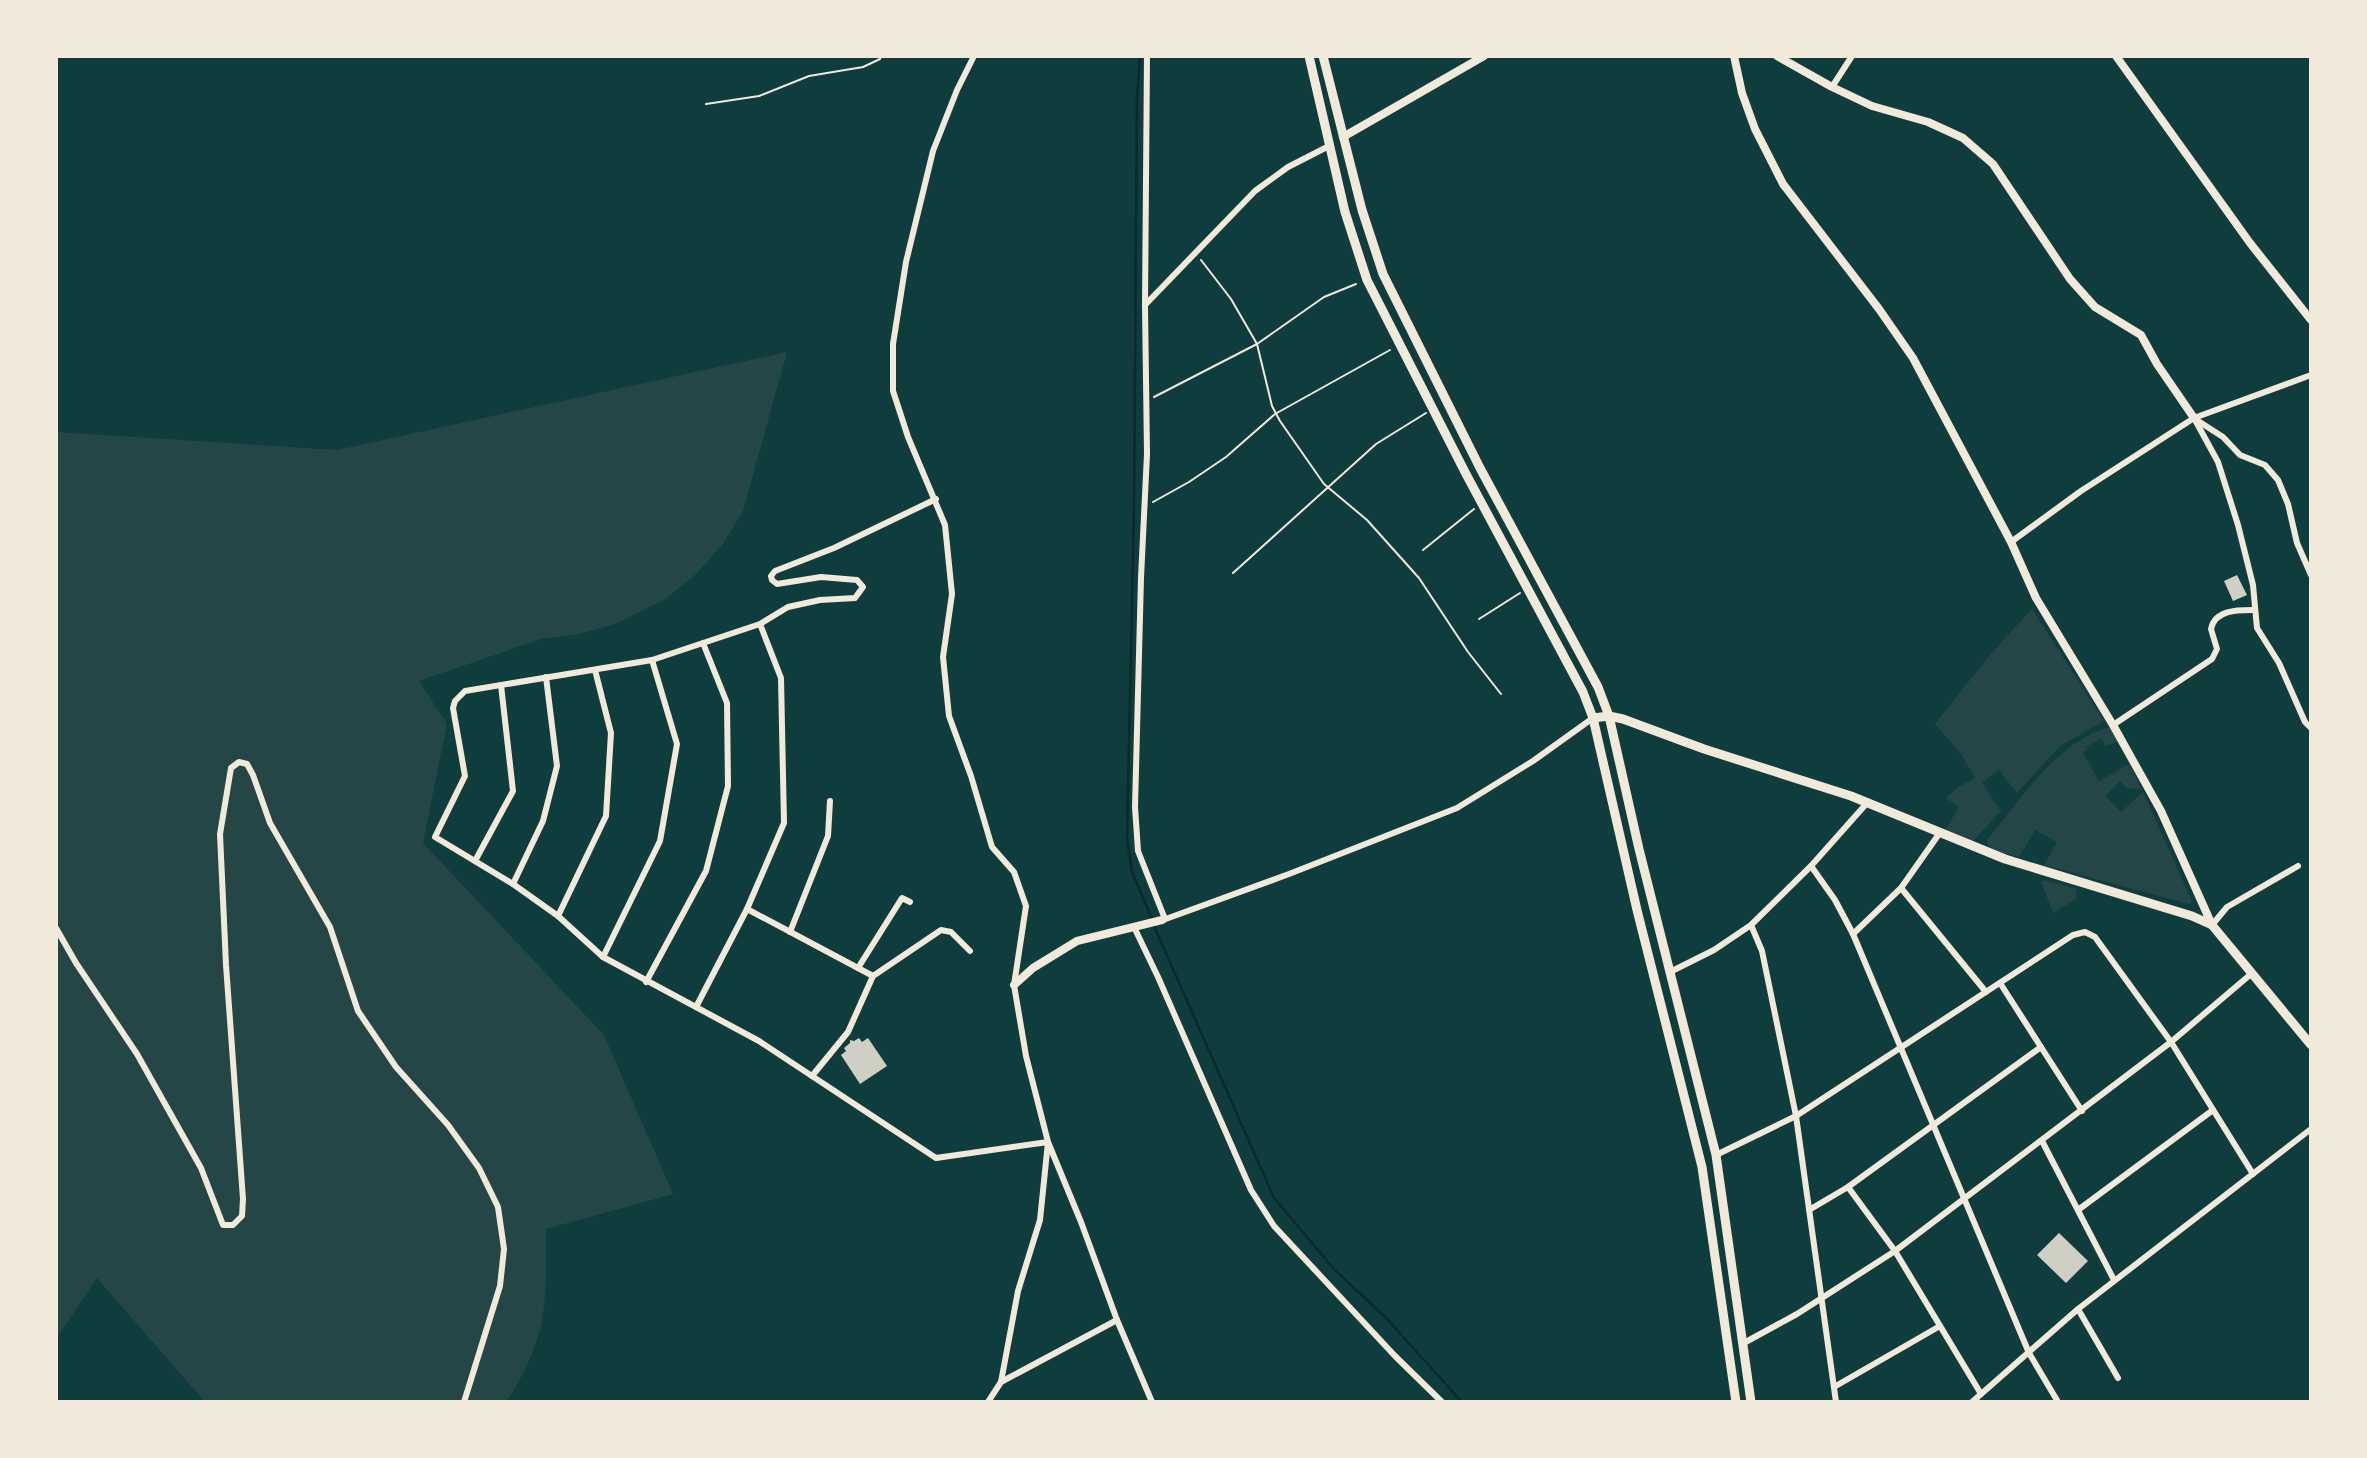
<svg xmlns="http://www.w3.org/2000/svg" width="2367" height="1458" viewBox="0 0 2367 1458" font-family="'Fira Sans',sans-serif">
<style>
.green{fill:#244646}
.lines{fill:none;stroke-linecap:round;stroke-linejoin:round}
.stream{stroke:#0a2a2b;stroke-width:2.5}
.building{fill:#cfcfc3}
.path{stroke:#f1e9da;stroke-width:2}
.minor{stroke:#f1e9da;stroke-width:6}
.tertiary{stroke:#f1e9da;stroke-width:8}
.secondary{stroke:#f1e9da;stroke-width:9}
</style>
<rect width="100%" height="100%" fill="#0f3d3e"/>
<g class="green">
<path d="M787,352L743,511L723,544L697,573L667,598L616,624L579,634L541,639L419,681L447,724L423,843L604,1035L673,1194L546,1229C545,1254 547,1281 544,1306C541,1340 525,1374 506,1402H205L97,1278L56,1339V432L337,450Z"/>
<path d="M2032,609L2104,721L2060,746L2017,793L1999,770L1982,783L2001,811L1972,842L1946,829L1959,807L1946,798L1958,787L1975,778L1961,754L1935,724L1989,656Z"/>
<path d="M2109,727L2118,742L2105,746L2101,739L2086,747L2088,750L2083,753L2099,781L2129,764L2142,790L2127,788L2120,781L2105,796L2121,812L2143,792L2191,899L2192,902L2189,904L2044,865L2057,842L2035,830L2019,857L1994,850L1988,845L1987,840C2021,799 2055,743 2109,727Z"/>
<path d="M2042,880L2076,888V899L2053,913L2042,884Z"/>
</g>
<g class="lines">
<g class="stream">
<path d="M1140,56L1137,98L1134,509L1127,838L1132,872L1152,919"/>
<path d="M1154,926L1274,1198L1334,1269L1386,1318L1462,1402"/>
</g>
</g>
<g class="building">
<path d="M2237,575L2247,595L2233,601L2224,581Z"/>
<path d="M859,1038L862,1042L868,1038L887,1066L860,1084L841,1055L846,1051L844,1048L850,1043V1040L854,1041Z"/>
<path d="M2059,1233L2088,1261L2066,1283L2037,1255Z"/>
</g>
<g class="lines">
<g class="path">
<path d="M706,104L759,96L809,76L863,67L880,59L881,56"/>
<path d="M1201,260L1231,299L1257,344L1272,406L1280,421L1324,484L1367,520L1419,578L1468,652L1501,694"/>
<path d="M1154,397L1257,344L1324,297L1356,284"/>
<path d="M1153,502L1189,482L1226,457L1275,414L1390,350"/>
<path d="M1423,550L1474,509"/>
<path d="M1233,573L1376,444L1426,413"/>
<path d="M1479,619L1520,593"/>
</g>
<g class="minor">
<path d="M974,56L957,90L933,151L906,262L893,344V391L908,437L945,525L952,594L943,657L949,716L971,776L992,847L1014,872L1026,906L1014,985L1026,1056L1048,1142L1081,1222L1117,1320L1152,1402"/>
<path d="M1147,56L1145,305L1147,454L1141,578L1135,807L1138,851L1165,919"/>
<path d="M1832,87L1852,56"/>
<path d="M1145,305L1255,191L1288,167L1331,145"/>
<path d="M2194,418L2218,462L2238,525L2253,585L2257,628L2279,663L2305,722L2311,728"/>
<path d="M2195,419L2223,437L2240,455L2265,465L2278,480L2288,504L2297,543L2311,575"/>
<path d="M936,499L834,548L775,571L771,576L772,580L777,584L821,577L857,580L863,587L855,598L820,600L788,607L760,624L652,660L465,691L455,701L453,708L465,776L435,837L513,884L558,916L603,957L759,1041L936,1158L1048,1142L1040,1220L1018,1291L1001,1382L988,1402"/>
<path d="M2011,542L2081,491L2194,418L2311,375"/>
<path d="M2113,725L2212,659L2217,649L2211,629C2215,609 2239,610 2255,610"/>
<path d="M475,861L513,791L501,685"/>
<path d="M1811,866L1835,900L1853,934L2029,1353L2058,1402"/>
<path d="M513,884L543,821L557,766L546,677"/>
<path d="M1901,888L1986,992"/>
<path d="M747,909L873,976L848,1032L812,1076"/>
<path d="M558,916L606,816L611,733L595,670"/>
<path d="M1163,920L1289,874L1457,808L1533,761L1593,718"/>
<path d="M1751,925L1762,951L1796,1116L1836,1402"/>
<path d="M2212,925L2227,907L2298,866"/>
<path d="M1134,927L1158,977L1251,1190L1274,1226L1395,1356L1442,1402"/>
<path d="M56,928L76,963L137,1054L201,1168L223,1225H233L242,1216L243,1199L226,965L220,834L231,768L239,762L247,764L253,775L270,823L330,927L358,1011L396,1067L448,1125L479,1168L498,1207L504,1249L500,1286L464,1402"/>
<path d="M790,932L828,836L830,801"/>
<path d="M1853,934L1901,888L1939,834"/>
<path d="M603,957L660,841L677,744L652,660"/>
<path d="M858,968L902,898L910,902"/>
<path d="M1670,972L1714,950L1751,925L1811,866L1867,803"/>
<path d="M873,976L941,930L951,932L970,951"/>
<path d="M646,982L706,871L728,786L727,703L703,643"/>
<path d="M2000,983L2082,1111"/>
<path d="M696,1007L747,909L784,823L781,678L760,624"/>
<path d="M2042,1141L2114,1280"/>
<path d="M1716,1155L1796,1116L2073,935L2085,932L2095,937L2171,1042L2253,1174"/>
<path d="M1848,1187L1895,1251L1981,1394"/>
<path d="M1809,1210L1848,1187L2041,1047"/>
<path d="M2078,1210L2213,1110"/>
<path d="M2078,1309L2118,1378"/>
<path d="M1742,1344L1797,1314L1895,1251L2171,1042L2251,974"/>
<path d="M1001,1382L1117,1320"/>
<path d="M1834,1387L1940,1326"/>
<path d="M1972,1402L2078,1309L2311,1129"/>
</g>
<g class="tertiary">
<path d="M1734,56L1742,93L1755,129L1783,184L1879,309L1913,358L2011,542L2036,598L2113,725L2161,811L2212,925"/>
<path d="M1777,56L1832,87L1872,106L1928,122L1963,138L1993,164L2070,279L2095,307L2141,335L2157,364L2194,418"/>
<path d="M2116,56L2250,243L2311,320"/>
<path d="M1343,137L1484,56"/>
<path d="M1014,985L1033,968L1077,941L1162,920"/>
</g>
<g class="secondary">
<path d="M1309,56L1345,212L1367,280L1466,474L1583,692L1593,718L1637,910L1702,1167L1736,1402"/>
<path d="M1323,56L1362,210L1383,274L1480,468L1598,687L1609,716L1639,849L1716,1155L1751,1402"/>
<path d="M1593,718L1609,716L1623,719L1704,749L1851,796L2005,859L2192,916L2212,925L2311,1045"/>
</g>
</g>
<rect width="2367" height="1458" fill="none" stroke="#f1e9da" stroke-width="116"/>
</svg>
